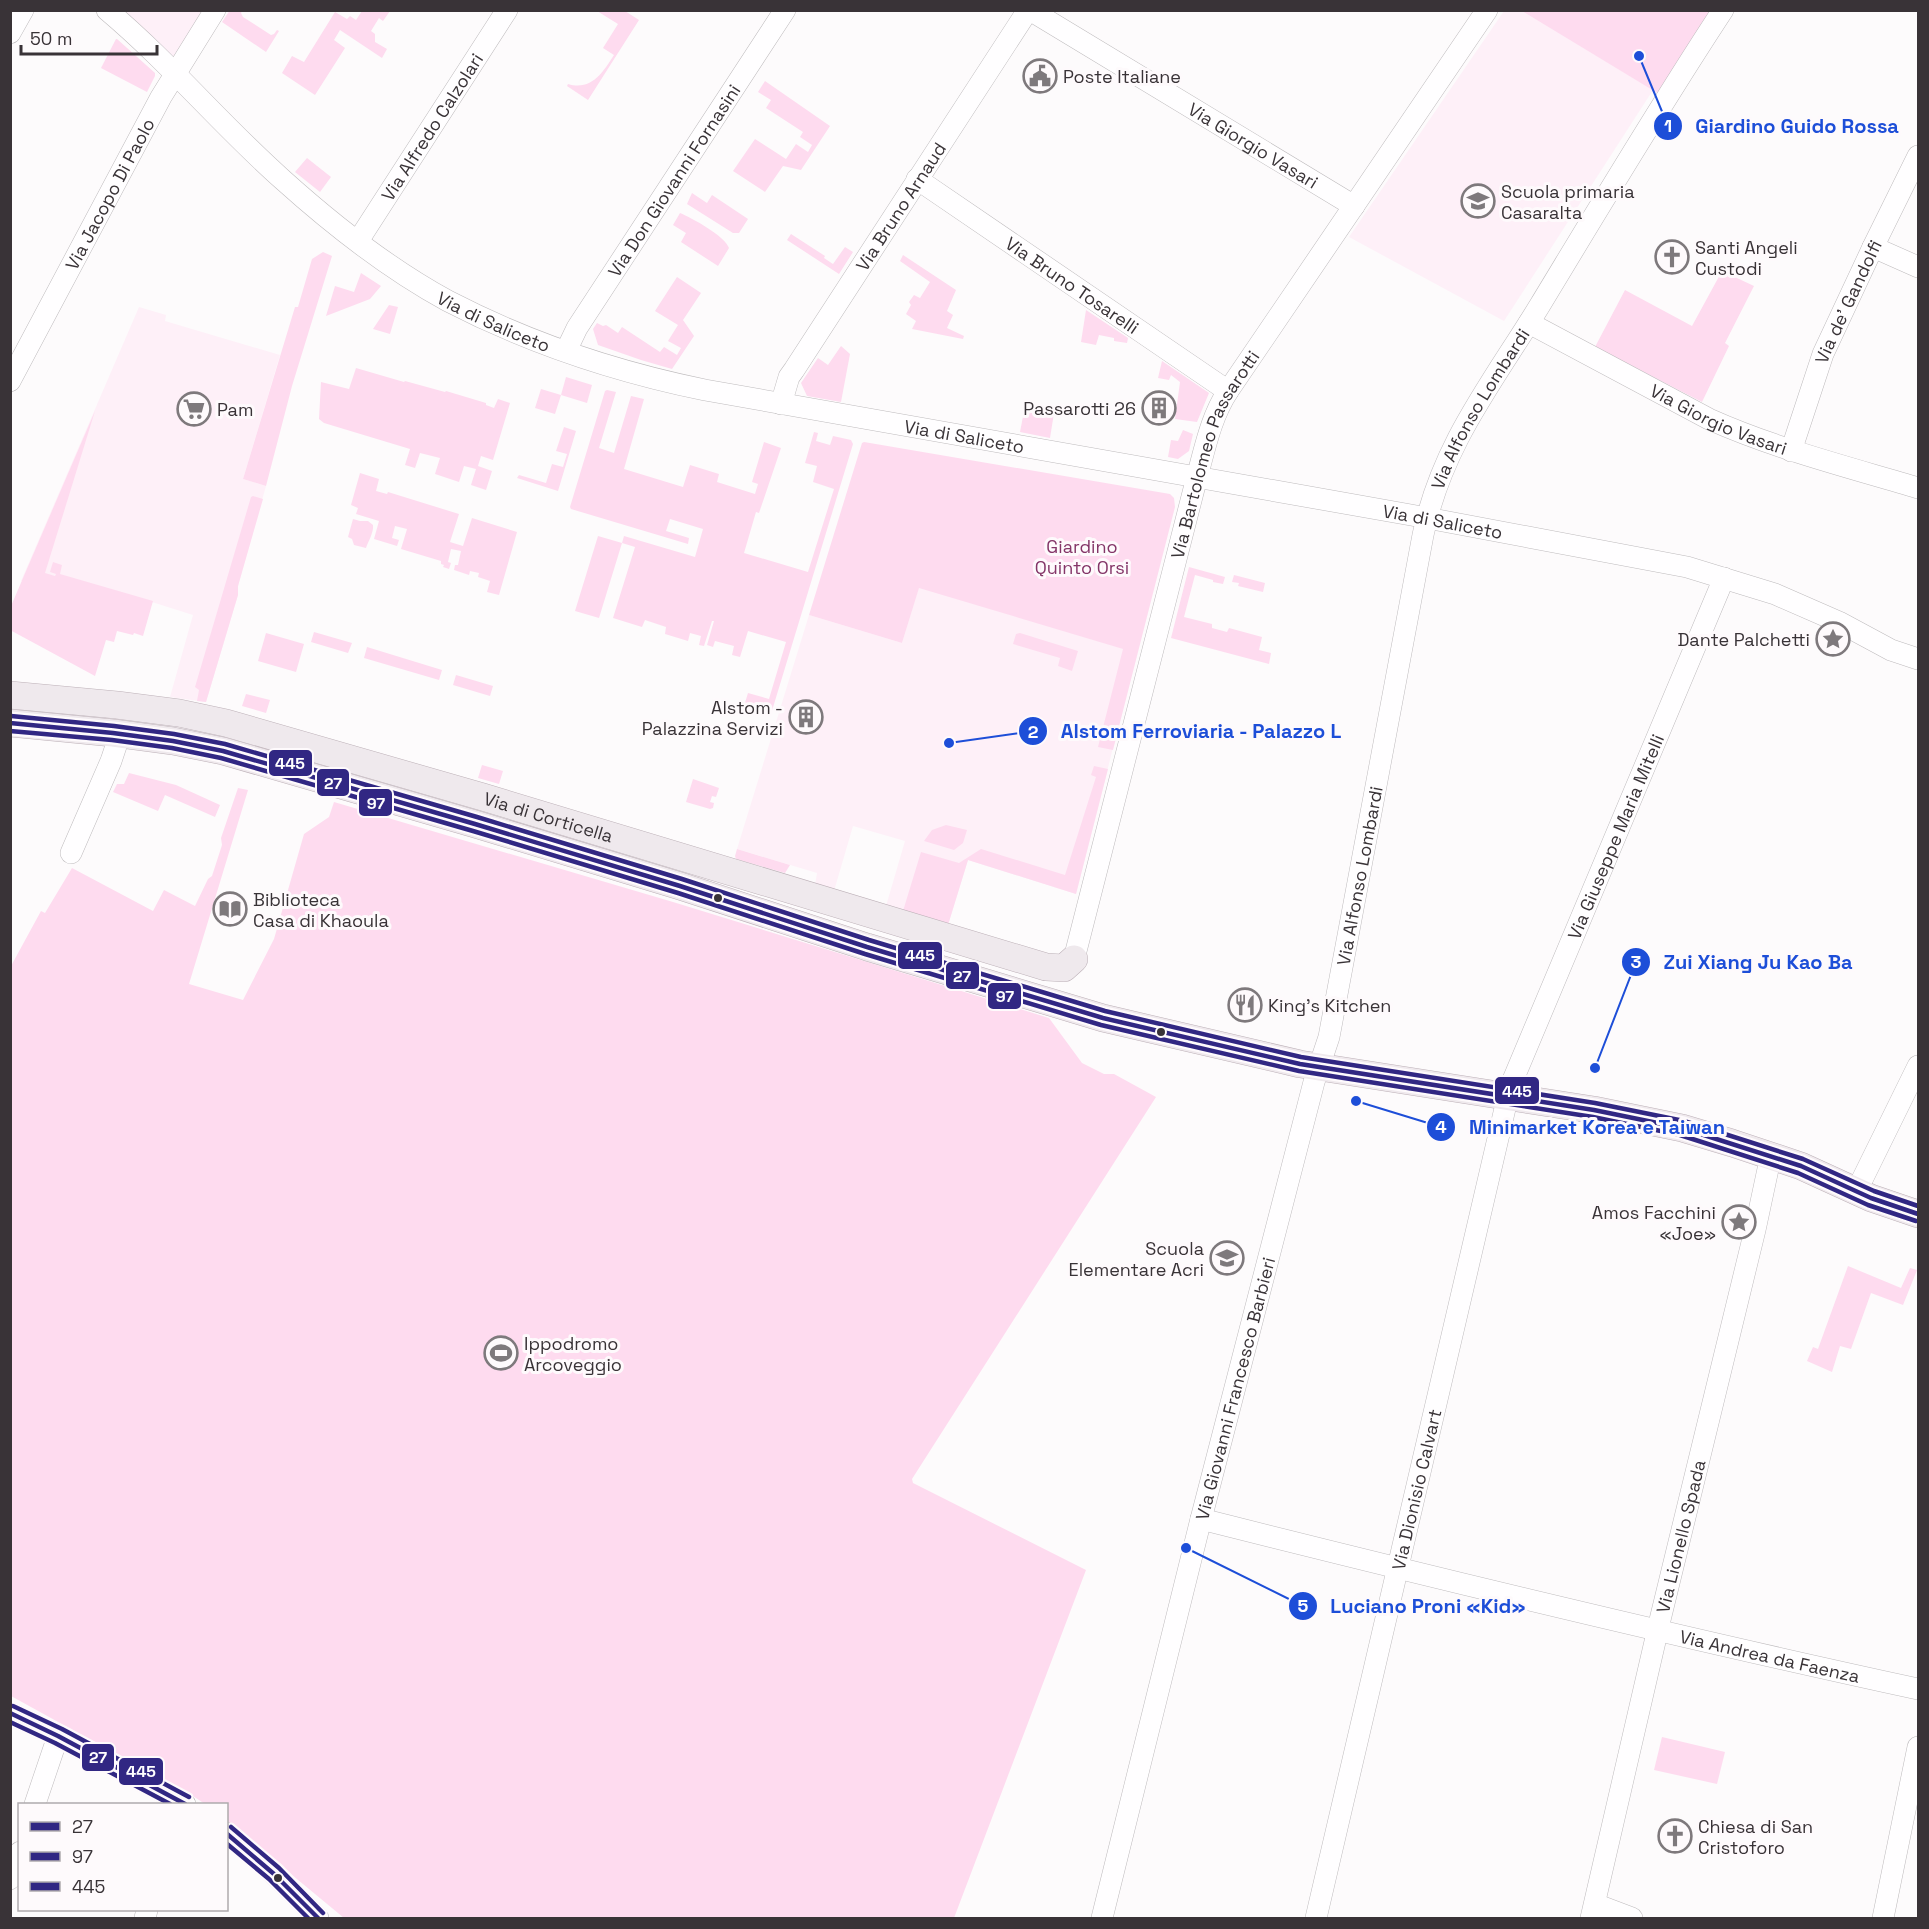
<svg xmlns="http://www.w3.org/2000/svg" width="1929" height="1929" viewBox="0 0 1929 1929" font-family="'Space Grotesk',sans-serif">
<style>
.built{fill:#fef0f8}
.green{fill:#fedbef}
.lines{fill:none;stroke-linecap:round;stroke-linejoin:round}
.minor-casing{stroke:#bebbbd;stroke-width:22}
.major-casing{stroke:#bdb1b8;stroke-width:28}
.minor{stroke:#fffeff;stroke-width:21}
.major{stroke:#efe9ed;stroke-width:27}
.bus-1-casing{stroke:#fefafc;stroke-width:9}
.bus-2-casing{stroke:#fefafc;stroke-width:9}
.bus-3-casing{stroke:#fefafc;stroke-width:9}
.bus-1{stroke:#312783;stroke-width:4.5}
.bus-2{stroke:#312783;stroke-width:4.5}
.bus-3{stroke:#312783;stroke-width:4.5}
.bus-dot{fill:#393337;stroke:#fefafc;stroke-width:2}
.labels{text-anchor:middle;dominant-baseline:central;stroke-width:6;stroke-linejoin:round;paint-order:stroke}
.poi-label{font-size:18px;fill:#393337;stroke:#fefafc;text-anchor:start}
.street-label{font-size:18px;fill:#393337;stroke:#fefafc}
.park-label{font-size:18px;fill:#843568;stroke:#fefafc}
.leader{fill:none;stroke:#1d4ed8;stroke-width:2}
.callout-dot{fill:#1d4ed8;stroke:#fefafc;stroke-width:2}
.mark-label{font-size:18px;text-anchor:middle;font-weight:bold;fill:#fff}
.callout-label{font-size:20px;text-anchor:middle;font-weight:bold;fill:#1d4ed8;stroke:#fefafc;stroke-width:6;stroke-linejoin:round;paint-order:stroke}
.line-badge{stroke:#fefafc;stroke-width:2}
.badge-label{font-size:16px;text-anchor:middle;font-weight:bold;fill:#fff}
</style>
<rect width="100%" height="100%" fill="#fdfbfc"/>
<g class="built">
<path d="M107,11H215L176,73Z"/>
<path d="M1504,11H1522L1653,90L1504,321L1349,237Z"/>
<path d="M139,307L166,315L165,321L280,355L243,479L266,486L238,586V595L206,702L170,697L193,615L136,597L21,581Z"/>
<path d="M919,587L1137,653L1076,894L968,860L948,925L886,906L905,841L853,826L834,891L815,885L817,873L737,849L809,615L902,643Z"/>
</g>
<g class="green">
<path d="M230,10L242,11L241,13L243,17L271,35L274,34L277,30L279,31L266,52L222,22Z"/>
<path d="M362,11H390L383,21L379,18L371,31L375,34V42L387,49L382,58L340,30L334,40L345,48L315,95L282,73L292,56L304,62L335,12L347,19L350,16L356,20Z"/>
<path d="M597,11H625L639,20L588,100L567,86L568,84C592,91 603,72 614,55L603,48L618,24Z"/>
<path d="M1522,11H1712L1659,94Z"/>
<path d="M116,39H117L155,73V76L147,92L101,68Z"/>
<path d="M765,81L830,126L801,170L783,166L765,192L733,171L755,139L786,159L796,144L808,152L812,145L800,137L803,132L766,108L771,100L758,92Z"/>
<path d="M307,158L331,177L320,192L295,172Z"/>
<path d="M692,193L707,203L712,195L748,219L739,233H733L687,204Z"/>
<path d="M680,213C692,218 725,236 729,248L718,266L681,242L686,233L673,225Z"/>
<path d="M791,234L825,256L824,258L833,264L845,247L853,252L839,274L787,240Z"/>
<path d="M323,252L332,256L292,386L266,486L243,479L295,307H298L312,259Z"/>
<path d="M903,255L956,290L947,311L953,315L947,328L964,336L963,339L912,329L916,321L906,314L911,305L909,302L914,295L920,298L930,282L900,261Z"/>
<path d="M1722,271L1754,286L1725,343L1729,346L1702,402L1595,347L1625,290L1692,326Z"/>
<path d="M361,273L381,286L370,299L326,316L335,286L354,292Z"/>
<path d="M677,277L701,293L683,320L694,336L672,369L641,360L598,345L593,329L597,323L603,326L606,325L618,333L622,327L660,352L664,347L677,355L681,348L668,341L678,325L655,311Z"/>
<path d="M389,305L398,307L390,334L373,329Z"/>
<path d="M1086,310L1128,338L1127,343L1114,341V338L1099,335L1096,345L1081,342Z"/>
<path d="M841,346L850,354L841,402L807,396L801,383L818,358L828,365Z"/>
<path d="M1162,361L1209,393L1197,422L1175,419L1180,382L1171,375L1169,380L1158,378Z"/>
<path d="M356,368L404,382L405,381L445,392L446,391L486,403V405L494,408L498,399L510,403L493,460L481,456L478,466L492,471L486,490L471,485L476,469L464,466L459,482L435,474L440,458L420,453L415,468L405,465L410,449L324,423L319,419L321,382L349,389Z"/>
<path d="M566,377L592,385L587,403L561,395L555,414L535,408L541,389L561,395Z"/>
<path d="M607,390L616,392L599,448L614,453L631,396L644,399L624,469L683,487L690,465L719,474L717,482L755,494L758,484L752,482L764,442L781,448L759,513L756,512L744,553L808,572L834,489L813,482L817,466L805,463L814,432L818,433L816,441L830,445L833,436L851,440L853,444L771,714L744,706L748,693L769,699L786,642L748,631L740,657L732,655L734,646L715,641L713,647L707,645L714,621H712L704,646L699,645L701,636L690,633L688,641L665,634L666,627L645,620L642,627L613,618L635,547L622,543L599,618L575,611L598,536L622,543L624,536L695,557L703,529L670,519L666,531L689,538L688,544L571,509L570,507L605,391Z"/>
<path d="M1025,406L1054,413L1050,438L1020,432Z"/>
<path d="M95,411L45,573L55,576L56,574L50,572L53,562L62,565L60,574L153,601L143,636L134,633L133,635L117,631L114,642L106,640L95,676L10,630L11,606Z"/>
<path d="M564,427L576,431L558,491L517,478L519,475L546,483L552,464L563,467L567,454L556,451Z"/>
<path d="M1183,430L1193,434L1189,451L1178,459L1168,457L1171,440L1178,441Z"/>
<path d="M864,442L1170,494L1174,498L1175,507L1113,750L1098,747L1123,649L919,588L902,643L809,615L862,443Z"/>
<path d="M360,473L379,479L376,491L387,494L388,492L459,514L450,542L463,546L472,518L517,532L499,595L487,592L490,581L478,577L479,573L470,571L469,575L454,570L455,565H458L461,551L451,549L448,562L451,563L449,569L443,567L444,565L441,564V561L401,549L407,529L395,526L392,538L399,540L397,546L374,539L379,521L356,514L358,508L351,505Z"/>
<path d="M253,496L263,499L238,586V595L206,702L197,701L199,690L195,687L251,497Z"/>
<path d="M353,519L360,521H368L373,525C374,532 368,542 366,548L354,545L352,539L348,537Z"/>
<path d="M1189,567L1225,577L1223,584L1213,582V580L1195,575L1184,617L1212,624V628L1227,632L1229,628L1262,637L1259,650L1271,653L1269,664L1171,638Z"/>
<path d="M1234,575L1265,583L1263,592L1238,586L1239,583L1232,582Z"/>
<path d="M314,632L352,643L348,653L311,642Z"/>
<path d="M266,633L304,644L296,672L258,661Z"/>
<path d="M1020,633L1078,651L1072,671L1058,666L1060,658L1013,644L1016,634Z"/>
<path d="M367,647L442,670L439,680L364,658Z"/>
<path d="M456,675L493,686L490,696L453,685Z"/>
<path d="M246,694L270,700L266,713L242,706Z"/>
<path d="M482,765L503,771L499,784L478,778Z"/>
<path d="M1094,766L1108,769L1076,894L968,860L948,925L903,911L921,852L959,863L981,849L1065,875L1096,777L1091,775Z"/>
<path d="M129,773L176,785L220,805L215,817L165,795L158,811L113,792L117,784H124Z"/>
<path d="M693,779L719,788L716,797L712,796L710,802L714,803L713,808L710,809L686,802Z"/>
<path d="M238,788L248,790L189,984L243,1000L274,939L304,834L329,817L334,802L673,902L1049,1018L1082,1063L1104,1074H1114L1156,1097L912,1479L913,1483L1086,1570L954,1918H344L227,1821L226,1804H205L196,1798L11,1696V966L41,911L45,913L72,868L153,911L164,890L195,906L208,879L212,876L222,845L221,838Z"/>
<path d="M946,825L967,830L963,843L954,850L924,841L932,830Z"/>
<path d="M737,849L790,865L785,873L736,859L735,856Z"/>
<path d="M1848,1266L1901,1288L1910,1268L1917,1270L1903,1305L1871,1293L1851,1349L1840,1346L1832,1372L1807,1361L1813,1347L1818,1349Z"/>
<path d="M1662,1737L1725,1752L1717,1784L1654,1770Z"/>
</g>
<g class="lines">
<defs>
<g id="minor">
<path id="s1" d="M107,10C170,63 222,126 283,180C333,225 389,269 448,301C529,343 617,372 705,390L1411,515L1687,567L1775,594L1839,622L1891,650L1918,659"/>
<path id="s2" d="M1030,10L1354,206"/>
<path d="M10,33L23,10"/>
<path id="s3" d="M917,179L1228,391"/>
<path id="s4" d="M358,241L507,10"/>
<path d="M1873,247L1918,267"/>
<path id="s5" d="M1529,323L1709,419C1776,449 1848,467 1918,488"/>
<path id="s6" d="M566,351L577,328L785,10"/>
<path id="s7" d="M10,381L161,97L215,10"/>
<path id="s8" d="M781,404L789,377L794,370L1028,10"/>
<path id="s9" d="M1791,451L1823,354L1873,247L1918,156"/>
<path d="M71,853L111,761L120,734"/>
<path id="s10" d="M1074,959L1197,477C1205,448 1211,417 1228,391L1487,10"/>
<path d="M1856,1192L1918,1066"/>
<path id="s11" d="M1201,1519C1439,1579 1678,1637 1918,1689"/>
<path d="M10,1713L58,1736L185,1804"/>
<path d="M35,1804L58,1736"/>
<path d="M226,1833C260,1859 289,1888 318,1918"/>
<path d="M10,1879L20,1852"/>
<path d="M1595,1904L1632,1918"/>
<path d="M145,1918L147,1910"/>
<path id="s12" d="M1102,1918L1201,1519L1314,1082L1329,1037L1423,535C1442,444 1493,382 1540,305C1600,206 1659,107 1723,10"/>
<path id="s13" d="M1316,1918L1510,1087L1724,578"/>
<path id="s14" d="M1591,1918L1660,1620L1755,1230L1771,1155"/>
<path d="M1883,1918L1918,1747"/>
</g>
<g id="major">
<path id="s15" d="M10,695L117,705L179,713L226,723L483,797L1046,967L1064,968L1074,959"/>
<path d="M10,723L113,733L173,741L223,751L475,824L680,886L867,947L1103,1018L1300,1064L1594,1110L1682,1128L1732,1143L1801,1166L1871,1198L1918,1214"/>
</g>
</defs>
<use href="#minor" class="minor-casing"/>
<use href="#major" class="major-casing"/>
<use href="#minor" class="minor"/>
<use href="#major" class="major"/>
<defs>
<g id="bus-1">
<path d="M10,723L113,733L173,741L223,751L475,824L680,886L867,947L1103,1018L1300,1064L1594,1110L1682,1128L1801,1166L1871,1198L1918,1214"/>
<path d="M10,1713L58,1736L185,1804"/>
<path d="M226,1833L274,1874L318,1918"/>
</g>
<g id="bus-2">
<path d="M10,731L112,740L172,748L221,758L473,831L678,893L865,954L1101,1025L1299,1071L1593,1117L1680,1135L1798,1173L1868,1205L1916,1221"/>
<path d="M10,1722L55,1743L170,1804"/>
<path d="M226,1843L269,1879L308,1918"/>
</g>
<g id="bus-3">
<path d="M11,716L114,726L174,734L225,744L477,817L682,879L869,940L1105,1011L1301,1057L1595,1103L1684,1121L1803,1159L1874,1191L1918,1206"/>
<path d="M13,1706L62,1729L189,1797"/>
<path d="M231,1827L279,1868L323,1913"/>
</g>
</defs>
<use href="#bus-1" class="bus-1-casing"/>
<use href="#bus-2" class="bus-2-casing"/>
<use href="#bus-3" class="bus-3-casing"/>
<use href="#bus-1" class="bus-1"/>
<use href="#bus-2" class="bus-2"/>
<use href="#bus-3" class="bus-3"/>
</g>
<defs>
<symbol id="civic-ring" viewBox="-11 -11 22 22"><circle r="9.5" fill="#fefafc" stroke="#7e797c" stroke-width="1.5"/><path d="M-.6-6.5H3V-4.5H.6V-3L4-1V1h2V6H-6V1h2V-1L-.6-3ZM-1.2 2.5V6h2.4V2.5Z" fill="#7e797c"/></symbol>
<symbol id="school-ring" viewBox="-11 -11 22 22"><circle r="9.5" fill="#fefafc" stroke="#7e797c" stroke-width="1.5"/><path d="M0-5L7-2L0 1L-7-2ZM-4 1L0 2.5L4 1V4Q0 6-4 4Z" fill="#7e797c"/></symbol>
<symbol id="church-ring" viewBox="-11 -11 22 22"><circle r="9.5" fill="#fefafc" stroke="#7e797c" stroke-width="1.5"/><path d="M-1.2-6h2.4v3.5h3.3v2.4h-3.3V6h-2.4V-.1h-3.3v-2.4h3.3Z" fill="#7e797c"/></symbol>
<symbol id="building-ring" viewBox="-11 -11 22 22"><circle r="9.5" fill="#fefafc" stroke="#7e797c" stroke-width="1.5"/><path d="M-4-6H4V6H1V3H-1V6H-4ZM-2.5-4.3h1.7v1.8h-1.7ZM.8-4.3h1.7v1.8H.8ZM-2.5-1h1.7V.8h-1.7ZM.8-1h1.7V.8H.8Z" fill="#7e797c"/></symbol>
<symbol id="supermarket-ring" viewBox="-11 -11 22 22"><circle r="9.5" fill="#fefafc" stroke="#7e797c" stroke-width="1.5"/><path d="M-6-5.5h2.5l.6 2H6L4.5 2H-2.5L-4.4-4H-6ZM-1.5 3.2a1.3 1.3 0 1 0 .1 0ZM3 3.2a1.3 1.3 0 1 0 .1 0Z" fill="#7e797c"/></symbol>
<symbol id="sight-ring" viewBox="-11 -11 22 22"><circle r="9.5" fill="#fefafc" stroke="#7e797c" stroke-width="1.5"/><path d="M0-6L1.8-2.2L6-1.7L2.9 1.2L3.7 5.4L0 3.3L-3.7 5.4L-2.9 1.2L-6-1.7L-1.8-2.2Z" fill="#7e797c"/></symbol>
<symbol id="library-ring" viewBox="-11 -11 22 22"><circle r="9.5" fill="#fefafc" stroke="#7e797c" stroke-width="1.5"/><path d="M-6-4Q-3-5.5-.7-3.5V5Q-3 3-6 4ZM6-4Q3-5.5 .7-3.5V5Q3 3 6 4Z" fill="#7e797c"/></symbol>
<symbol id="restaurant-ring" viewBox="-11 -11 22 22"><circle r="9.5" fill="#fefafc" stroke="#7e797c" stroke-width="1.5"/><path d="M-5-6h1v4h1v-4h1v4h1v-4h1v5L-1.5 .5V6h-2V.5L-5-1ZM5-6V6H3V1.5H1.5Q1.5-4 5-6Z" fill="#7e797c"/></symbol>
<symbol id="stadium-ring" viewBox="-11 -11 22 22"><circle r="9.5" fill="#fefafc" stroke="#7e797c" stroke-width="1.5"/><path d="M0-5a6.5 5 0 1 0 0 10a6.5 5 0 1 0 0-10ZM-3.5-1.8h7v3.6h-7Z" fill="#7e797c"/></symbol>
</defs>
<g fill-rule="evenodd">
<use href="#civic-ring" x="1021" y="57" width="38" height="38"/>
<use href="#school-ring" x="1459" y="182" width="38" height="38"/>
<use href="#church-ring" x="1653" y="238" width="38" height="38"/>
<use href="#building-ring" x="1140" y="389" width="38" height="38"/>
<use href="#supermarket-ring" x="175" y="390" width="38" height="38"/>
<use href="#sight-ring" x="1814" y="620" width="38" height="38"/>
<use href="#building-ring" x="787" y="698" width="38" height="38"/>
<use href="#library-ring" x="211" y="890" width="38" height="38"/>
<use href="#restaurant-ring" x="1226" y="986" width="38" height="38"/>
<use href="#sight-ring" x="1720" y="1203" width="38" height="38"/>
<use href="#school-ring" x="1208" y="1239" width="38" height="38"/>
<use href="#stadium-ring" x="482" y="1334" width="38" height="38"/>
<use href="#church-ring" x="1656" y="1817" width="38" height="38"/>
</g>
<g class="bus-dot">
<circle cx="718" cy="898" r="5"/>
<circle cx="1161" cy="1032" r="5"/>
<circle cx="278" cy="1878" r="5"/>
</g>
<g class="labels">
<g class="poi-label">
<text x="1063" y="76">Poste Italiane</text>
<text x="1501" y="191">Scuola primaria<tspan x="1501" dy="21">Casaralta</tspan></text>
<text x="1695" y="247">Santi Angeli<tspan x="1695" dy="21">Custodi</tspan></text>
<text x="1136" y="408" text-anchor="end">Passarotti 26</text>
<text x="217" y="409">Pam</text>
<text x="1810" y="639" text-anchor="end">Dante Palchetti</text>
<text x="783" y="707" text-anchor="end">Alstom -<tspan x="783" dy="21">Palazzina Servizi</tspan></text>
<text x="253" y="899">Biblioteca<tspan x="253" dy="21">Casa di Khaoula</tspan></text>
<text x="1268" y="1005">King's Kitchen</text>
<text x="1716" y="1212" text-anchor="end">Amos Facchini<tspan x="1716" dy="21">«Joe»</tspan></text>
<text x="1204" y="1248" text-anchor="end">Scuola<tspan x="1204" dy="21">Elementare Acri</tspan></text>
<text x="524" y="1343">Ippodromo<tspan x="524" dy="21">Arcoveggio</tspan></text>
<text x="1698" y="1826">Chiesa di San<tspan x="1698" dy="21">Cristoforo</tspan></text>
</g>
<g class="street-label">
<text stroke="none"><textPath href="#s4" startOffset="136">Via Alfredo Calzolari</textPath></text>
<text stroke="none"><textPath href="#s2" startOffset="261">Via Giorgio Vasari</textPath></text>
<text stroke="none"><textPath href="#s6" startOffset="202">Via Don Giovanni Fornasini</textPath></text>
<text stroke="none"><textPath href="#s7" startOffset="212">Via Jacopo Di Paolo</textPath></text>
<text stroke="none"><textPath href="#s8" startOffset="232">Via Bruno Arnaud</textPath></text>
<text stroke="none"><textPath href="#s3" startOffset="188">Via Bruno Tosarelli</textPath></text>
<text stroke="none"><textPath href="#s9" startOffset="160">Via de' Gandolfi</textPath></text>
<text stroke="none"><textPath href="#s1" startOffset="500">Via di Saliceto</textPath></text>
<text stroke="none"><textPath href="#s12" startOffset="1560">Via Alfonso Lombardi</textPath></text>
<text stroke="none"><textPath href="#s5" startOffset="213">Via Giorgio Vasari</textPath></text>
<text stroke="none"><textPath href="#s1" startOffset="986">Via di Saliceto</textPath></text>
<text stroke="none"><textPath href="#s10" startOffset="525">Via Bartolomeo Passarotti</textPath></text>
<text stroke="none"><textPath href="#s1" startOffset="1472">Via di Saliceto</textPath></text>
<text stroke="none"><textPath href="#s15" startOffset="554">Via di Corticella</textPath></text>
<text stroke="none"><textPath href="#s13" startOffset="1125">Via Giuseppe Maria Mitelli</textPath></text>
<text stroke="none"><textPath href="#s12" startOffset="1074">Via Alfonso Lombardi</textPath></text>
<text stroke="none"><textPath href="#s12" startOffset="546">Via Giovanni Francesco Barbieri</textPath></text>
<text stroke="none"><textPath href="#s13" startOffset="440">Via Dionisio Calvart</textPath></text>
<text stroke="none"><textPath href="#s14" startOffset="392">Via Lionello Spada</textPath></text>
<text stroke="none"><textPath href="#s11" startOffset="585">Via Andrea da Faenza</textPath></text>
</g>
<g class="park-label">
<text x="1082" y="546">Giardino<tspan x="1082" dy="21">Quinto Orsi</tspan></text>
</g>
</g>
<path class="leader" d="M1639 56L1668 126M949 743L1033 731M1595 1068L1636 962M1356 1101L1441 1127M1186 1548L1303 1606"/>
<g class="callout-dot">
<circle cx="1639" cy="56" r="6"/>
<circle cx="949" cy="743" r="6"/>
<circle cx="1595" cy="1068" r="6"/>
<circle cx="1356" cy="1101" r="6"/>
<circle cx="1186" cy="1548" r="6"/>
<circle cx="1668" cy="126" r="15"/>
<circle cx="1033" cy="731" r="15"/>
<circle cx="1636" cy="962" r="15"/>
<circle cx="1441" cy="1127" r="15"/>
<circle cx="1303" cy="1606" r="15"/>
</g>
<g class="mark-label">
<text x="1668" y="132">1</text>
<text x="1033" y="738">2</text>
<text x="1636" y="968">3</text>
<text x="1441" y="1133">4</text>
<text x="1303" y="1612">5</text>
</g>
<g class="callout-label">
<text x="1797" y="133">Giardino Guido Rossa</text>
<text x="1201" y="738">Alstom Ferroviaria - Palazzo L</text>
<text x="1758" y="969">Zui Xiang Ju Kao Ba</text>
<text x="1597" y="1134">Minimarket Korea e Taiwan</text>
<text x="1428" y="1613">Luciano Proni «Kid»</text>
</g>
<g class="line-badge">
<rect x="268" y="749" width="45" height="28" rx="6" fill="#312783"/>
<rect x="316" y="768" width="34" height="29" rx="6" fill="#312783"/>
<rect x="358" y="788" width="35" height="29" rx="6" fill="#312783"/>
<rect x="897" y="941" width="46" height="29" rx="6" fill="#312783"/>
<rect x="945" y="961" width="35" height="29" rx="6" fill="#312783"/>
<rect x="987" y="982" width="35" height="28" rx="6" fill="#312783"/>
<rect x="1494" y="1076" width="46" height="29" rx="6" fill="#312783"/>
<rect x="81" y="1743" width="34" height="29" rx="6" fill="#312783"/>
<rect x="118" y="1757" width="46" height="29" rx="6" fill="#312783"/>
</g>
<g class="badge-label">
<text x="290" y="769">445</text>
<text x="333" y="789">27</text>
<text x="376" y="809">97</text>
<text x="920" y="961">445</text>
<text x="962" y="982">27</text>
<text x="1005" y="1002">97</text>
<text x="1517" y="1097">445</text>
<text x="98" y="1763">27</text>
<text x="141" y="1777">445</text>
</g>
<rect width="1929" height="1929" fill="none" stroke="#393337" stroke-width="24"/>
<rect x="18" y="1803" width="210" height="108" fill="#fefafc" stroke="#afaaad" stroke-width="1.5"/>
<rect x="30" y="1822" width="30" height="9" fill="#312783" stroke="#afaaad" stroke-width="1.5"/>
<text x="72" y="1833" font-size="18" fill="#393337">27</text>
<rect x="30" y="1852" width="30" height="9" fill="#312783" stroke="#afaaad" stroke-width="1.5"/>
<text x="72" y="1863" font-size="18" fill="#393337">97</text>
<rect x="30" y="1882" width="30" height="9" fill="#312783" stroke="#afaaad" stroke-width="1.5"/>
<text x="72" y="1893" font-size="18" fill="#393337">445</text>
<path d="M21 45v9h136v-9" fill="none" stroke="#393337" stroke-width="3"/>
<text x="30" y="45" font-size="18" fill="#393337" stroke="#fefafc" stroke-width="4.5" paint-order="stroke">50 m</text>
</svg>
